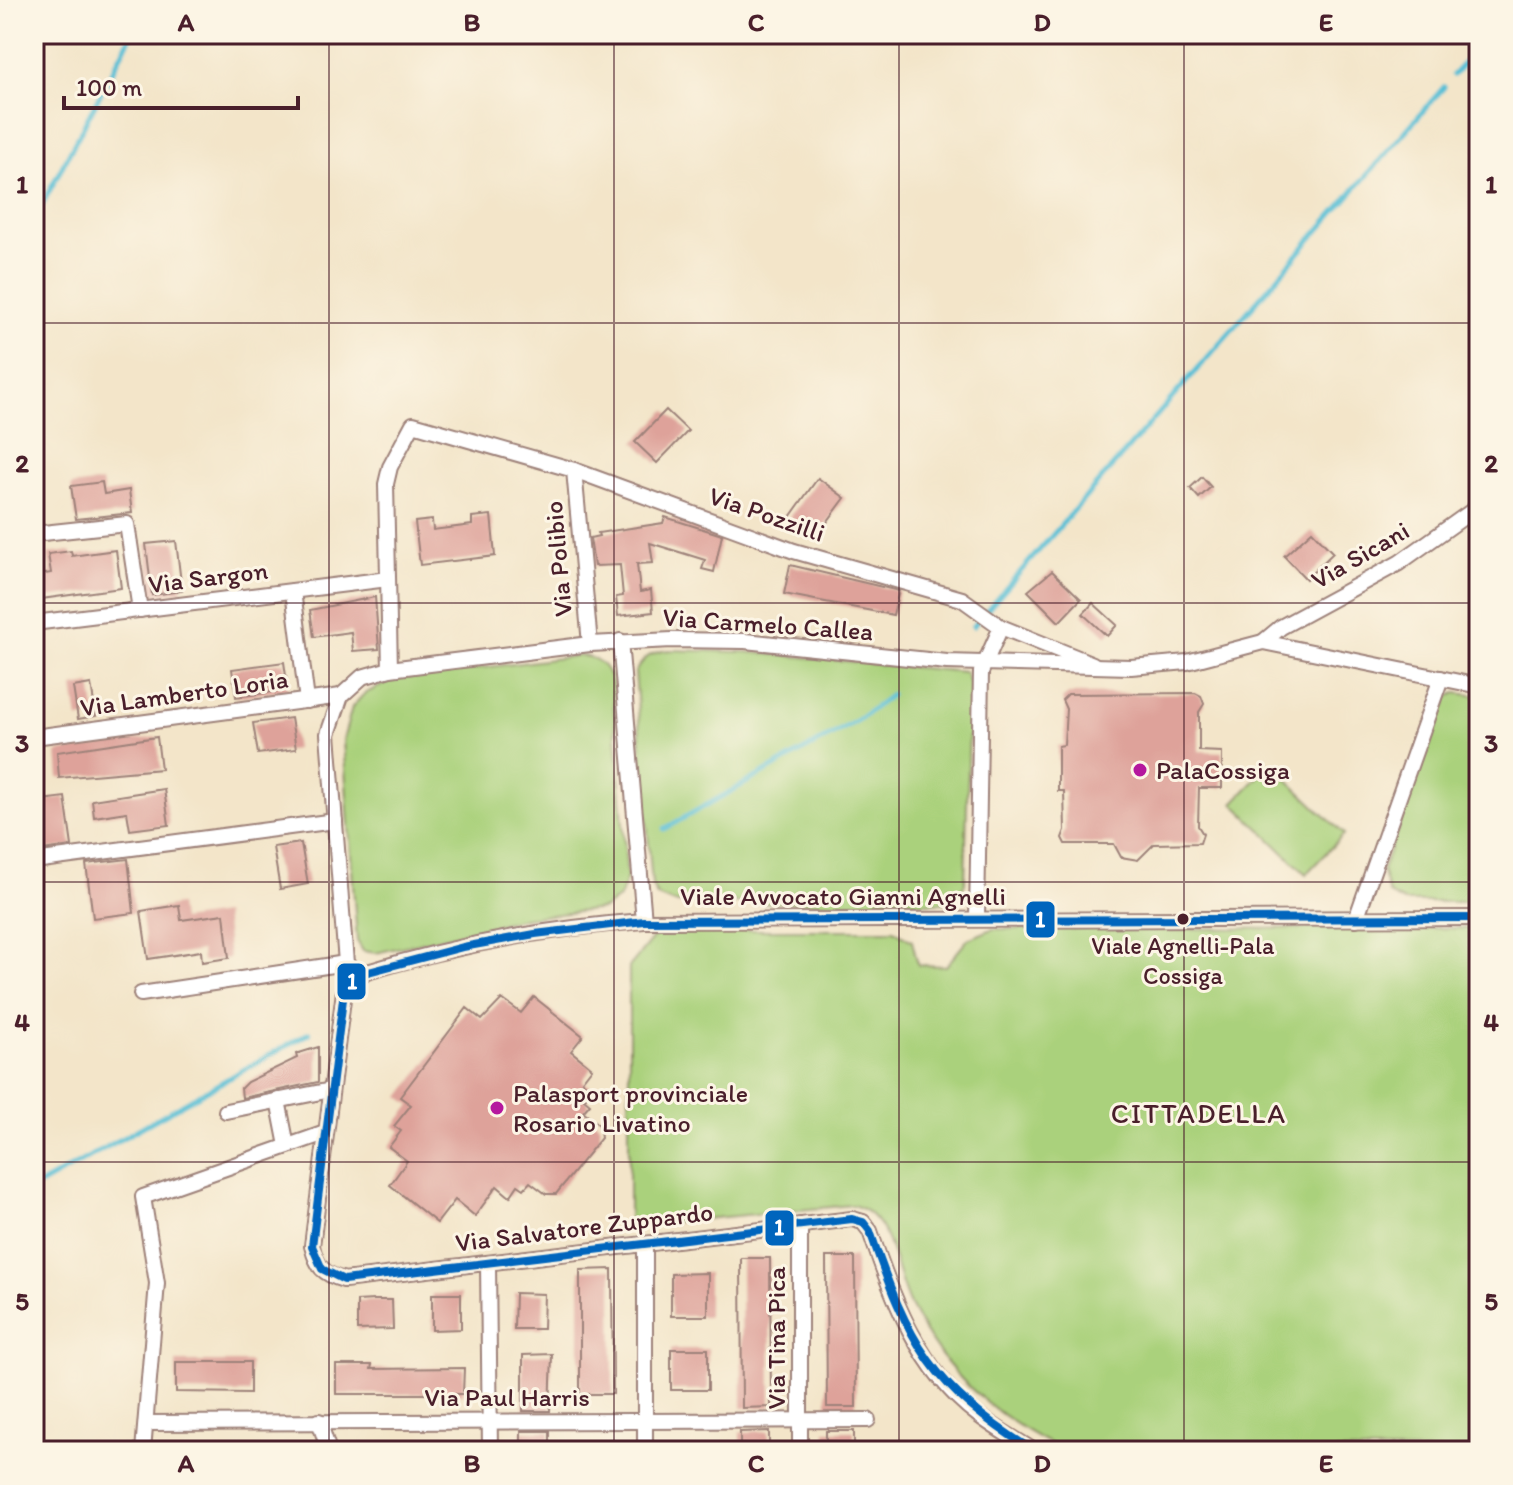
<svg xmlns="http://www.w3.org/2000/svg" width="1513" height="1485" viewBox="0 0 1513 1485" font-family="Itim,sans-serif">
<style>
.green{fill:#aad17b;stroke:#7a7853;stroke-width:2}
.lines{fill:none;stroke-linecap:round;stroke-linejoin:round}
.stream{stroke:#58bfd5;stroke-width:5}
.building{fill:#dea29a}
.street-casing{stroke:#9e827a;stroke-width:18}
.street{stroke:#fff;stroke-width:14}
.bus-1-casing{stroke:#fcf5e5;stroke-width:14}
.bus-1{stroke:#0065bd;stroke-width:8}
.grid{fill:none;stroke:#4a1f2b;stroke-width:2;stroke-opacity:0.55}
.poi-dot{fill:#b5179e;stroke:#fcf5e5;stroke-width:3}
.bus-dot{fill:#4a1f2b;stroke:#fcf5e5;stroke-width:3}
.labels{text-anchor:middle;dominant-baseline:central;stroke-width:6;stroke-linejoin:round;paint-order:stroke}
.bus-label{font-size:24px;fill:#4a1f2b;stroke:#fcf5e5}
.street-label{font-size:26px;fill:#4a1f2b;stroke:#fcf5e5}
.poi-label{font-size:26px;fill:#4a1f2b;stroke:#fcf5e5;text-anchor:start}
.neighbourhood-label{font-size:28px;letter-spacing:2px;fill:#4a1f2b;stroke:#fcf5e5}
.line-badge{stroke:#fcf5e5;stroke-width:3}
.badge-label{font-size:22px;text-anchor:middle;font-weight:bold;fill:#fff}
.neatline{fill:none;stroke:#4a1f2b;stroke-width:3}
.grid-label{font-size:26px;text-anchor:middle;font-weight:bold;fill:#4a1f2b}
</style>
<rect width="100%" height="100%" fill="#fcf5e5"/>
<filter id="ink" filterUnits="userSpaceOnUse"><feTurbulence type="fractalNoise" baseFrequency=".0125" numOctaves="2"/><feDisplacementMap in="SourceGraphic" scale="16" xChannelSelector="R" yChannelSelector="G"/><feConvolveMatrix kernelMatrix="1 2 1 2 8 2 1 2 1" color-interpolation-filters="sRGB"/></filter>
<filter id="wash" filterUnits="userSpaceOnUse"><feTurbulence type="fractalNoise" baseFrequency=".006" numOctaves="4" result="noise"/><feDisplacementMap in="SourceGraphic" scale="32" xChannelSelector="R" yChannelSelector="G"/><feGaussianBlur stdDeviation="1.8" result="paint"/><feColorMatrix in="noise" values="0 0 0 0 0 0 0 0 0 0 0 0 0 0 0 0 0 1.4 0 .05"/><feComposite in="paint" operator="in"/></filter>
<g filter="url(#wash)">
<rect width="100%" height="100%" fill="#f3e5c9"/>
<g class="green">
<path d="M668,650L746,652L965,672L970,686L965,883L959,898L949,903H674L657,896L652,885L635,672C644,657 652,652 668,650Z"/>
<path d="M576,656C596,655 607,664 612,683L627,877L620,897L603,909L524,918L376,953L363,951L357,941L343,740L352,707L364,694L395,679Z"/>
<path d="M1456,693L1479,696V902H1404L1389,894L1382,870L1448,697Z"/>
<path d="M1271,764L1344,834L1306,874L1233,803Z"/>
<path d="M1479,928V1451C1370,1451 1260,1451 1151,1451C1129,1451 1077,1457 1060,1449C992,1415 944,1373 910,1305C894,1273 892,1214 852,1205L629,1226V967L653,938L665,930H894L912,941L918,965L946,966L968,939L992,929Z"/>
</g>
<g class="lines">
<g class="stream">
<path d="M1453,75L1479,47"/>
<path d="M34,220L132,34"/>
<path d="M973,626L1444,87"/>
<path d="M664,829L858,720L891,695"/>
<path d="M34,1188L309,1033"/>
</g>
</g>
<g id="blocks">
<g class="building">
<path d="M666,410L688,431L657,463L635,442Z"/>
<path d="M1202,477L1211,487L1199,498L1190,488Z"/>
<path d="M818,478L845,498L816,537L790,517Z"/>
<path d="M102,482L104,494L129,490L132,513L76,519L71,486Z"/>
<path d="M491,515L495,556L420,565L415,522L432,520L433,530L472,525V517Z"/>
<path d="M665,517L722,535L714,572L702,569L705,560L650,543L653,563L637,564L640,592L651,590L653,612L618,616L616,597L623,596L620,565L594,566L590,538L599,536L598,533L663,523Z"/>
<path d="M1312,531L1333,553L1306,579L1284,556Z"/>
<path d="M176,541L182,591L152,595L146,544Z"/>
<path d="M116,550L121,588L34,600V576L51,573L48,554L71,551L72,556Z"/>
<path d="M790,565L899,591L893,615L784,594Z"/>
<path d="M1052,571L1081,599L1059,622L1028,591Z"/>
<path d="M375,597L379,649L353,651L351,632L314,637L310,610Z"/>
<path d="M1093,603L1117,625L1107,636L1083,614Z"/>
<path d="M284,662L288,690L236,697L232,669Z"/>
<path d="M91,684L96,716L78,719L73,687Z"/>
<path d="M1195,693L1201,696L1204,704L1199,712V751L1222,752V788H1199L1198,826L1203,834L1200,843L1154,844L1138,860L1121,857L1114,844H1065L1062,838L1065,830L1064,791H1058V746L1064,745L1066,709L1062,700L1068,694Z"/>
<path d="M291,718L296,749L258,754L253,723Z"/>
<path d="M157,737L161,769L59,778L57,752Z"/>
<path d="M164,789L169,825L130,830L127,812L94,817L92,800Z"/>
<path d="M65,797L72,846L34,851V801Z"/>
<path d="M301,843L308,884L280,889L273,847Z"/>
<path d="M128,859L134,913L93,918L86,864Z"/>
<path d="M179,905L181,920L224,914L229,958L202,962L201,951L148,959L141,911Z"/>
<path d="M534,997L583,1036L571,1051L592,1068L582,1081L593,1089L584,1099L590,1104L583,1112L599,1125L601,1138L556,1194H546L530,1182L524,1189L518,1185L510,1197L497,1186L475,1216L455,1200L437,1223L390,1185L407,1161L389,1147L401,1131L394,1126L411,1105L400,1097L467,1008L482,1020L502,999L521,1013Z"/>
<path d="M318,1047V1082L242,1098L241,1088L247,1082L297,1058L296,1054Z"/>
<path d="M826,1257H855L856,1407H827Z"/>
<path d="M741,1258H770L771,1407L742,1408Z"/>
<path d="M612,1269L613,1394H580V1270Z"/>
<path d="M708,1273V1316H671V1274Z"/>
<path d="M515,1293L544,1294L543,1329H514Z"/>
<path d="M432,1294H461V1329L432,1330Z"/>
<path d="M374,1300H392L393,1329L357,1330V1301Z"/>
<rect x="671" y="1349" width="37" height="41"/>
<path d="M552,1354L550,1411H523V1355Z"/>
<path d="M176,1362H250V1393L176,1392Z"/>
<path d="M336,1365H372L371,1369L464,1368L463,1394H336Z"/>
<rect x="521" y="1431" width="29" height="20"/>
<path d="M769,1431V1451H740V1432Z"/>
<rect x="826" y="1431" width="28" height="20"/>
</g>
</g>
</g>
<g filter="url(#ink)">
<use href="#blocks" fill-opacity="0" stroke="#9e827a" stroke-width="2"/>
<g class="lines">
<defs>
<g id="street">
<path d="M574,470L590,644"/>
<path d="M34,534L127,524L140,610"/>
<path d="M293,591L307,701"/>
<path d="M34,623L388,579"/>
<path d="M620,641L644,921"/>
<path d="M1263,642L1281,627L1399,563L1479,506"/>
<path d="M390,669L386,484L390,467L413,424L574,470L794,551L962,599L1001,627L1093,664"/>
<path d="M34,737L341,696"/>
<path d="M34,861L335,821"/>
<path d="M977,919L981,672L1001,627"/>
<path d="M1356,919L1441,678"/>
<path d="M357,975L346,963L328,734L341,696L362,677L390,669L590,644L672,640L745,641L947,662L1131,667L1187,662L1263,642L1479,686"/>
<path d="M357,975L344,991L312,1246C317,1267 323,1274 344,1280L852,1219L863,1222L870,1231C892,1297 919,1370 977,1414C995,1428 1015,1439 1034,1451"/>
<path d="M357,975C450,946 546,928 644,921L1479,918"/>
<path d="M141,994L346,963"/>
<path d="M278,1100L287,1146"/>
<path d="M226,1111L331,1090"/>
<path d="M488,1263L490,1451"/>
<path d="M319,1421L329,1451"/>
<path d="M146,1423L868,1420"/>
<path d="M143,1451L157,1283L143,1197L325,1133"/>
<path d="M645,1451V1244"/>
<path d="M800,1451V1225"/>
</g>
</defs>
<use href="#street" class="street-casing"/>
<use href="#street" class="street"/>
<defs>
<path id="bus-1" d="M1034,1451C932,1388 908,1343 870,1231L863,1222L852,1219L344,1280L322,1269L312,1246L344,991L357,975L463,947L535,934L644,921L1479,918"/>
</defs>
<use href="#bus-1" class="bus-1-casing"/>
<use href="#bus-1" class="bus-1"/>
</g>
</g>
<path class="grid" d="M329,34V1451M614,34V1451M899,34V1451M1184,34V1451M34,323H1479M34,603H1479M34,882H1479M34,1162H1479"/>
<g class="poi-dot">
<circle cx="1140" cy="770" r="8"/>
<circle cx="497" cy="1108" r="8"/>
</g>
<circle class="bus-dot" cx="1183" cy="919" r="7"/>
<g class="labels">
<g class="bus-label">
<text x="1183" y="945">Viale Agnelli-Pala<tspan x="1183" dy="30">Cossiga</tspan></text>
</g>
<g class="street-label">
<text transform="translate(767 514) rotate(19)">Via Pozzilli</text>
<text transform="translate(1360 555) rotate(-30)">Via Sicani</text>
<text transform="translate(558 559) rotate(-95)">Via Polibio</text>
<text transform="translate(208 577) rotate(-7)">Via Sargon</text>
<text transform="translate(768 624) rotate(4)">Via Carmelo Callea</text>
<text transform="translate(184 693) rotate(-8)">Via Lamberto Loria</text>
<text x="843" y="896">Viale Avvocato Gianni Agnelli</text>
<text transform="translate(584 1227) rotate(-7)">Via Salvatore Zuppardo</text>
<text transform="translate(776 1338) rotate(-90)">Via Tina Pica</text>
<text x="507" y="1397">Via Paul Harris</text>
</g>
<g class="poi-label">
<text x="1156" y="770">PalaCossiga</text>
<text x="513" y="1093">Palasport provinciale<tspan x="513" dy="30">Rosario Livatino</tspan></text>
</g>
<g class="neighbourhood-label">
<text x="1199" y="1113">CITTADELLA</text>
</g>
</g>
<g class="line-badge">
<rect x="1025" y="900" width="31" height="39" rx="8" fill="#0065bd"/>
<rect x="336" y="962" width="31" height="39" rx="8" fill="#0065bd"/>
<rect x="764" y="1209" width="31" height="38" rx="8" fill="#0065bd"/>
</g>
<g class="badge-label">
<text x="1040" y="927">1</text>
<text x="352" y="989">1</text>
<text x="779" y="1235">1</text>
</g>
<rect width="1513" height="1485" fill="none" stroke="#fcf5e5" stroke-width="88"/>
<path d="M64 96v12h234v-12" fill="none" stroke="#4a1f2b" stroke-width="4"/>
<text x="76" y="96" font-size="24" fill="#4a1f2b" stroke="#fcf5e5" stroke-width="6" paint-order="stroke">100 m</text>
<rect x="44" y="44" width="1425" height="1397" class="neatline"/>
<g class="grid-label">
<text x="186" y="31">A</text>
<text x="472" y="31">B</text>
<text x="756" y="31">C</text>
<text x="1042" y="31">D</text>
<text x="1326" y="31">E</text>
<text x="22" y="193">1</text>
<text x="1491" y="193">1</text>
<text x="22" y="472">2</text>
<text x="1491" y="472">2</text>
<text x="22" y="752">3</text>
<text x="1491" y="752">3</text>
<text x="22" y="1031">4</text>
<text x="1491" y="1031">4</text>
<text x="22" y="1310">5</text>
<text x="1491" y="1310">5</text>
<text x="186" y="1472">A</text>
<text x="472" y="1472">B</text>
<text x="756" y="1472">C</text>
<text x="1042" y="1472">D</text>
<text x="1326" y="1472">E</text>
</g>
</svg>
